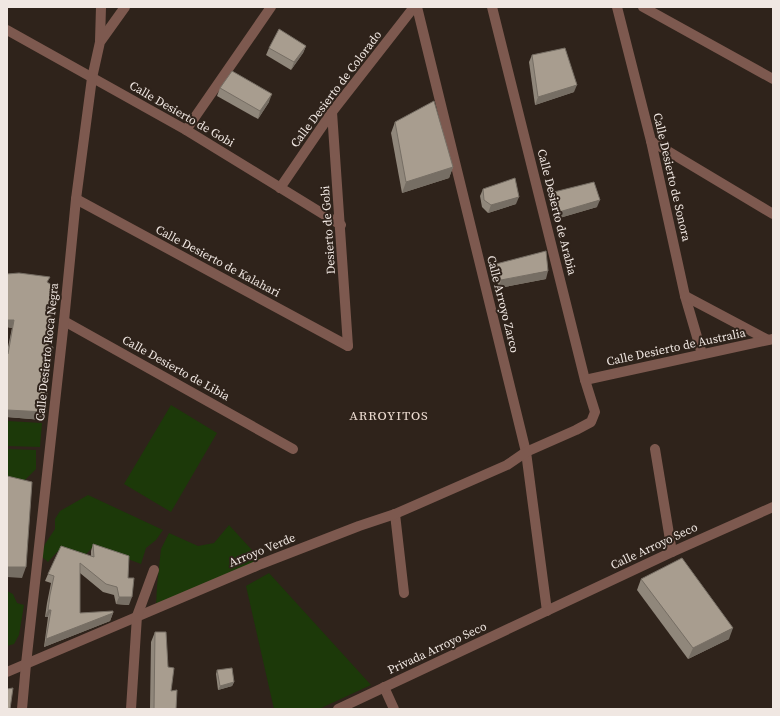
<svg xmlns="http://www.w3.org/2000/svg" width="780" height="716" viewBox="0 0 780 716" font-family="'Source Serif 4',serif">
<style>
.green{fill:#1c3909}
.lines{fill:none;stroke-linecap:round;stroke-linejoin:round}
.minor{stroke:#7d594f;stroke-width:10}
.wall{fill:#90877b}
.shaded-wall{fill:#766e64}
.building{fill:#a89d8f;stroke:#766e64}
.labels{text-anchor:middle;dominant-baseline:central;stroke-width:4;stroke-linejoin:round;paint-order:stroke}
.street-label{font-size:12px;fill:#f0e7e2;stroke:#2f231b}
.neighbourhood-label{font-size:13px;letter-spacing:1px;fill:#f0dfd4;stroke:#2f231b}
</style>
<rect width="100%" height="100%" fill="#2f231b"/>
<g class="green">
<path d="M171,405L217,433L171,512L124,484Z"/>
<path d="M7,421L42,423L40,447L7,446Z"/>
<path d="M7,449L36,450V469L22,483L7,480Z"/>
<path d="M88,495L163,530L156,540L146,548L141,564L94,546L84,556L58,551L48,562L41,556L45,544L55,529V519L60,511Z"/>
<path d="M229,525L262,561L156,606L157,586L161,549L169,533L198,546L214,543Z"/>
<path d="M269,573L371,685L319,709H274L246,586Z"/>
<path d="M7,591L13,594L17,603L24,605L19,635L14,644L7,646Z"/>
</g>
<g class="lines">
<g class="minor">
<path d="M417,7L526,452L547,611"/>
<path d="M617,7L651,141L685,296L702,354"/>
<path d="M643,7L773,79"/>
<path d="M7,30L186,130L341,225"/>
<path d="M100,41L101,7"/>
<path d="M332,112L348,346"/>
<path d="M186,130L271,7"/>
<path d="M651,141L773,214"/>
<path d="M280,188L332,112L414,7"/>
<path d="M76,199L348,346"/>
<path d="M685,296L768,340"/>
<path d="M64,321L293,449"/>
<path d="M585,380L773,339"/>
<path d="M655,449L672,552"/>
<path d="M395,514L404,593"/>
<path d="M7,672L261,564L359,526L395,514L507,465L526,452L576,430L591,422L595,412L585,380L492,7"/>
<path d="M384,687L394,709"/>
<path d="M22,709L26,664L64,321L76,199L92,78L100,42L125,7"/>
<path d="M131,709L137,616L154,570"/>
<path d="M338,709L672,552L773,507"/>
</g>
</g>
<g class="wall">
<path d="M306,46L303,53L291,70L266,55L269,48Z"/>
<path d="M532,55L574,92L535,105L529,62Z"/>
<path d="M220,88L269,102L258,119L217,96Z"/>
<path d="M395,122L453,167L449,178L402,193L391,133Z"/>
<path d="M483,189L516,204L488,213L482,207L480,196Z"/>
<path d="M554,192L597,207L556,219L551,200Z"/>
<path d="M496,264L546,279L499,288L494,272Z"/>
<path d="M48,283L51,292L48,346V371L43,420L7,417V352L12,328L7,327Z"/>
<path d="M93,544L128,578L129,605L116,604L114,595L103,592L80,573V613H113L110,621L44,647L48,617H45L47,603L51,583L45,581L48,574L91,556V551Z"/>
<path d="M641,579L729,639L688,659L637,590Z"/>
<path d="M155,632L168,667L171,691L176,709H150L151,642Z"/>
<path d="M217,670L234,682L232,686L218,690L216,674Z"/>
</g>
<g class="shaded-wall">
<path d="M306,46L303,53L291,70L294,62Z"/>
<path d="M577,85L574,92L535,105L538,97Z"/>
<path d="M272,94L269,102L258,119L260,111Z"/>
<path d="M453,167L449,178L402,193L406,182Z"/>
<path d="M519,197L516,204L488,213L491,205Z"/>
<path d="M600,200L597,207L556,219L559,212Z"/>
<path d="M548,271L546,279L499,288L501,280Z"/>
<path d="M7,320H14L12,328L7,327Z"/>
<path d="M7,410L46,412L43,420L7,417Z"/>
<path d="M7,567H26L22,578L7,577Z"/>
<path d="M119,597H132L129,605L116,604Z"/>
<path d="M48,610H51L48,617H45Z"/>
<path d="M113,613L110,621L44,647L46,639Z"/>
<path d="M733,628L729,639L688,659L693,648Z"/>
<path d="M234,682L232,686L218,690L220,686Z"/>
</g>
<g class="building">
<path d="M279,29L306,46L294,62L269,48Z"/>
<path d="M565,48L577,85L538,97L532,55Z"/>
<path d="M232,71L272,94L260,111L220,88Z"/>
<path d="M434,101L453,167L406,182L395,122Z"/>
<path d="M515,178L519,197L491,205L484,200L483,189Z"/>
<path d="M594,182L600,200L559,212L554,192Z"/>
<path d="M546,251L548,271L501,280L496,264Z"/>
<path d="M19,273L50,277L47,282L53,286L51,292L53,293L48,346L53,347L48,371L46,412L7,410V354H8L14,320H7V274Z"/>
<path d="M7,476L32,482L26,567H7Z"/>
<path d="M93,544L129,556L128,578H134L132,597H119L117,587L106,584L80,563V613L113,611V613L46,639L51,610H48L50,595L54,576L48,574L61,546L94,557Z"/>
<path d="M682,558L733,628L693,648L641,579Z"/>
<path d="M155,632H166L168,667L174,668L171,691L177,690L176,709H154Z"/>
<path d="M232,668L234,682L220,686L217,670Z"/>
<path d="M13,688L10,709H7V689Z"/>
</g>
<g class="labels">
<g class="street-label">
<text transform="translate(336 89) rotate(-53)">Calle Desierto de Colorado</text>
<text transform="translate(182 114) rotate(30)">Calle Desierto de Gobi</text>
<text transform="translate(672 177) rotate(77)">Calle Desierto de Sonora</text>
<text transform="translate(557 212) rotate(76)">Calle Desierto de Arabia</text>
<text transform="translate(328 230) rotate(-94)">Desierto de Gobi</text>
<text transform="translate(218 261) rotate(28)">Calle Desierto de Kalahari</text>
<text transform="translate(503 304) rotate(76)">Calle Arroyo Zarco</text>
<text transform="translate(676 347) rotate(-12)">Calle Desierto de Australia</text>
<text transform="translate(47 352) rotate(-84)">Calle Desierto Roca Negra</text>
<text transform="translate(176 368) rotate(29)">Calle Desierto de Libia</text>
<text transform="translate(654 546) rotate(-25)">Calle Arroyo Seco</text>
<text transform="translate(262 550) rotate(-22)">Arroyo Verde</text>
<text transform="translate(437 648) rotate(-25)">Privada Arroyo Seco</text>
</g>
<g class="neighbourhood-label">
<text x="389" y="415">ARROYITOS</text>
</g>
</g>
<rect width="780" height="716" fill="none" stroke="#f0e7e2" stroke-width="16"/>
</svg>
